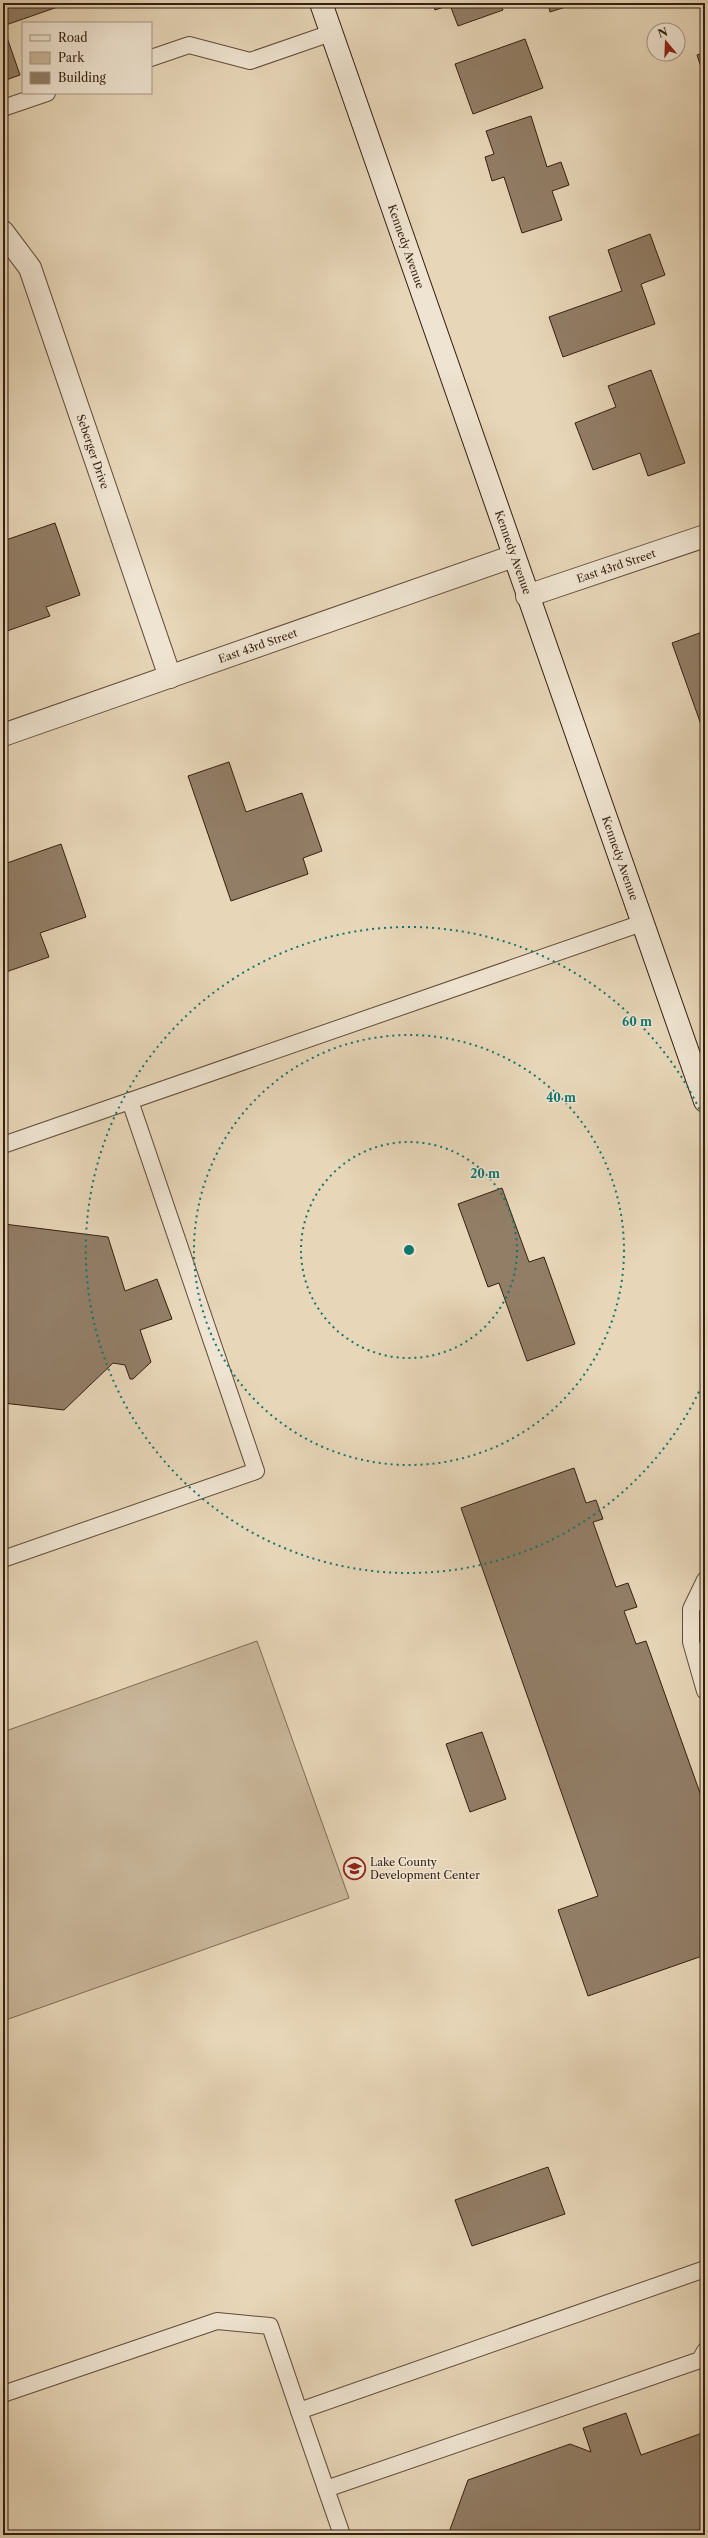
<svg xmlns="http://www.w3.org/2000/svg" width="708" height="2538" viewBox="0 0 708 2538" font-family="'Libre Caslon Text',serif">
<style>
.green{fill:#c9b79b;stroke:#7f6b56}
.building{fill:#927e67;stroke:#351f10}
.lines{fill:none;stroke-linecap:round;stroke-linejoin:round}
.lane-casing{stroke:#624d3a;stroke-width:18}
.street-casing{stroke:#624d3a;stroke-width:24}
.secondary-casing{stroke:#351f10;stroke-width:24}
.lane{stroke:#efe4d1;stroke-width:16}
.street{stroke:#efe4d1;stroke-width:22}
.secondary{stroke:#efe4d1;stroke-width:22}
.ring{fill:none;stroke:#0f766e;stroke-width:2;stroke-dasharray:2 4}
.labels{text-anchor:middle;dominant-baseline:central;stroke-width:3;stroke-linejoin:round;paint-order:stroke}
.street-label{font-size:11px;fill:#351f10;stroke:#efe4d1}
.poi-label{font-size:11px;fill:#351f10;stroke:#efe4d1;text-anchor:start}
.centre{fill:#0f766e;stroke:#efe4d1;stroke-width:2}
.ring-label{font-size:12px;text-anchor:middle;font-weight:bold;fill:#0f766e;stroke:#efe4d1;stroke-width:3;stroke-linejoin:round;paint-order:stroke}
</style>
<rect width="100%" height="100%" fill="#e7d6b8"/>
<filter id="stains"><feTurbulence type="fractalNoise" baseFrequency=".005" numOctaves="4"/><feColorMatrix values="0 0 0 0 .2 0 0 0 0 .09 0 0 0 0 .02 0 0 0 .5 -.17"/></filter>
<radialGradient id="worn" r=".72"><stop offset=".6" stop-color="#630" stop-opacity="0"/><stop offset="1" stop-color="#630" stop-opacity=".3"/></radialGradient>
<path class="green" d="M257,1641L349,1898L3,2021V1732Z"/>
<g class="building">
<path d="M3,3H69L3,26L20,75L3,81Z"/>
<path d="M433,3H500L503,10L458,26L450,5L435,10Z"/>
<path d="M548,3H578L550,12Z"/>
<path d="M699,3H705V20Z"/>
<path d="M525,39L543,88L473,114L455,64Z"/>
<path d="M705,52V79L697,55Z"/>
<path d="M531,116L547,167L561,162L569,185L552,191L562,220L522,233L504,177L492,181L485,157L494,154L486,131Z"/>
<path d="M650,234L665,275L641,284L655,324L563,357L549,317L622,291L608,250Z"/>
<path d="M651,370L685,463L648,476L640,453L593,470L575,423L616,407L608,386Z"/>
<path d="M55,523L80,595L46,607L50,616L4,632L3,541Z"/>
<path d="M705,631V733H704L672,643Z"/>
<path d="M229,762L246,812L302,793L322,851L303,858L308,874L231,901L188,776Z"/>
<path d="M61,844L86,917L40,933L49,957L3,973V850L7,863Z"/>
<path d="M502,1188L529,1262L544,1257L575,1344L527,1361L499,1283L488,1287L458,1204Z"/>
<path d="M4,1224L108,1237L125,1291L157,1279L172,1319L140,1330L151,1362L133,1379H130L125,1365L113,1363L64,1410L3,1403Z"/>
<path d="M574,1468L586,1503L596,1500L603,1519L593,1522L616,1587L628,1583L637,1607L624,1611L636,1644L646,1641L705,1807V1955L588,1996L558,1910L598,1896L461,1508Z"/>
<path d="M482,1732L506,1799L470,1812L446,1744Z"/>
<path d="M548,2167L565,2214L472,2246L455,2200Z"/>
<path d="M626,2413L641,2455L705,2432V2535H448L468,2480L570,2444L591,2452L583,2428Z"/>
</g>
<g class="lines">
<defs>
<g id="lane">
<path d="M151,58L189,45L250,61L331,33"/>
<path d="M3,108L47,93"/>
<path d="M3,1145L642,923"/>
<path d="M3,1559L256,1471L130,1101"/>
<path d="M705,1580L691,1609V1642L705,1691"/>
<path d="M3,2394L217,2321L270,2326L299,2411"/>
<path d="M326,2489L700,2360L705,2351"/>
<path d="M342,2535L299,2411L705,2269"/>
</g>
<g id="street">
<path id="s1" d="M3,232L30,268L170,677"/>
<path id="s2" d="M527,596L705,536"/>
<path id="s3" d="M3,735L514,556"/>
</g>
<g id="secondary">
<path id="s4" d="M321,3L705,1101"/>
</g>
</defs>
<use href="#lane" class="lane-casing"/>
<use href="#street" class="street-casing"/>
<use href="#secondary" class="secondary-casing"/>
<use href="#lane" class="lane"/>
<use href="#street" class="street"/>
<use href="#secondary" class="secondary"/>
</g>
<g class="ring">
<circle cx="409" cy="1250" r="108"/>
<circle cx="409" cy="1250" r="215"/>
<path d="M704 1381A323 323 0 1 1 704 1119"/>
</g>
<defs>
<symbol id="school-ring" viewBox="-11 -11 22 22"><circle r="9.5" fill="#efe4d1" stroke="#8f2418" stroke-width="1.5"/><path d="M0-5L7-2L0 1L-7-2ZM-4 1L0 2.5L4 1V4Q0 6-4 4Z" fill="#8f2418"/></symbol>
</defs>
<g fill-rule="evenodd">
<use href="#school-ring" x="342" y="1856" width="25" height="25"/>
</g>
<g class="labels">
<g class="street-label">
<text stroke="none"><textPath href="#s4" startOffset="258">Kennedy Avenue</textPath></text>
<text stroke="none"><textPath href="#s1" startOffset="239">Seberger Drive</textPath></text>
<text stroke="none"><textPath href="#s4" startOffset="582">Kennedy Avenue</textPath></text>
<text stroke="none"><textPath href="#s2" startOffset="94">East 43rd Street</textPath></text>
<text stroke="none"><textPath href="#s3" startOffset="270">East 43rd Street</textPath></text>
<text stroke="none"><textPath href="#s4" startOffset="906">Kennedy Avenue</textPath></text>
</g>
<g class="poi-label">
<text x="370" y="1862">Lake County<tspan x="370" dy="13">Development Center</tspan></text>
</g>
</g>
<circle cx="409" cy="1250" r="6" class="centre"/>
<g class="ring-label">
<text x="637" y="1026">60 m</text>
<text x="561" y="1102">40 m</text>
<text x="485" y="1178">20 m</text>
</g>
<rect width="708" height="2538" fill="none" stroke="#e7d6b8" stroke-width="16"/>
<rect x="4" y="4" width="700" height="2530" fill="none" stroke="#351f10" stroke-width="2"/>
<rect x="8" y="8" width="692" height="2522" fill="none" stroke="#351f10"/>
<rect x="22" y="22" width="130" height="72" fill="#efe4d1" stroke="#a59584"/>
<rect x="30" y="35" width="20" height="6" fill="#efe4d1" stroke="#a59584"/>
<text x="58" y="42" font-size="12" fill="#351f10">Road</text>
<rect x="30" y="52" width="20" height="12" fill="#c9b79b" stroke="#a59584"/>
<text x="58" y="62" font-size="12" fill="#351f10">Park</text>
<rect x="30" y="72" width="20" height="12" fill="#927e67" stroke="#a59584"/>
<text x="58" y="82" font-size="12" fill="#351f10">Building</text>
<g transform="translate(666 42) rotate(341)"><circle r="19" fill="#efe4d1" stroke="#a59584"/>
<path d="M0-3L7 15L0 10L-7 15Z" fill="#8f2418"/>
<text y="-6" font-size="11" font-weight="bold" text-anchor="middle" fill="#351f10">N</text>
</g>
<rect width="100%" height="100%" filter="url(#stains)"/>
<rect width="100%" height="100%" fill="url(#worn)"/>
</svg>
